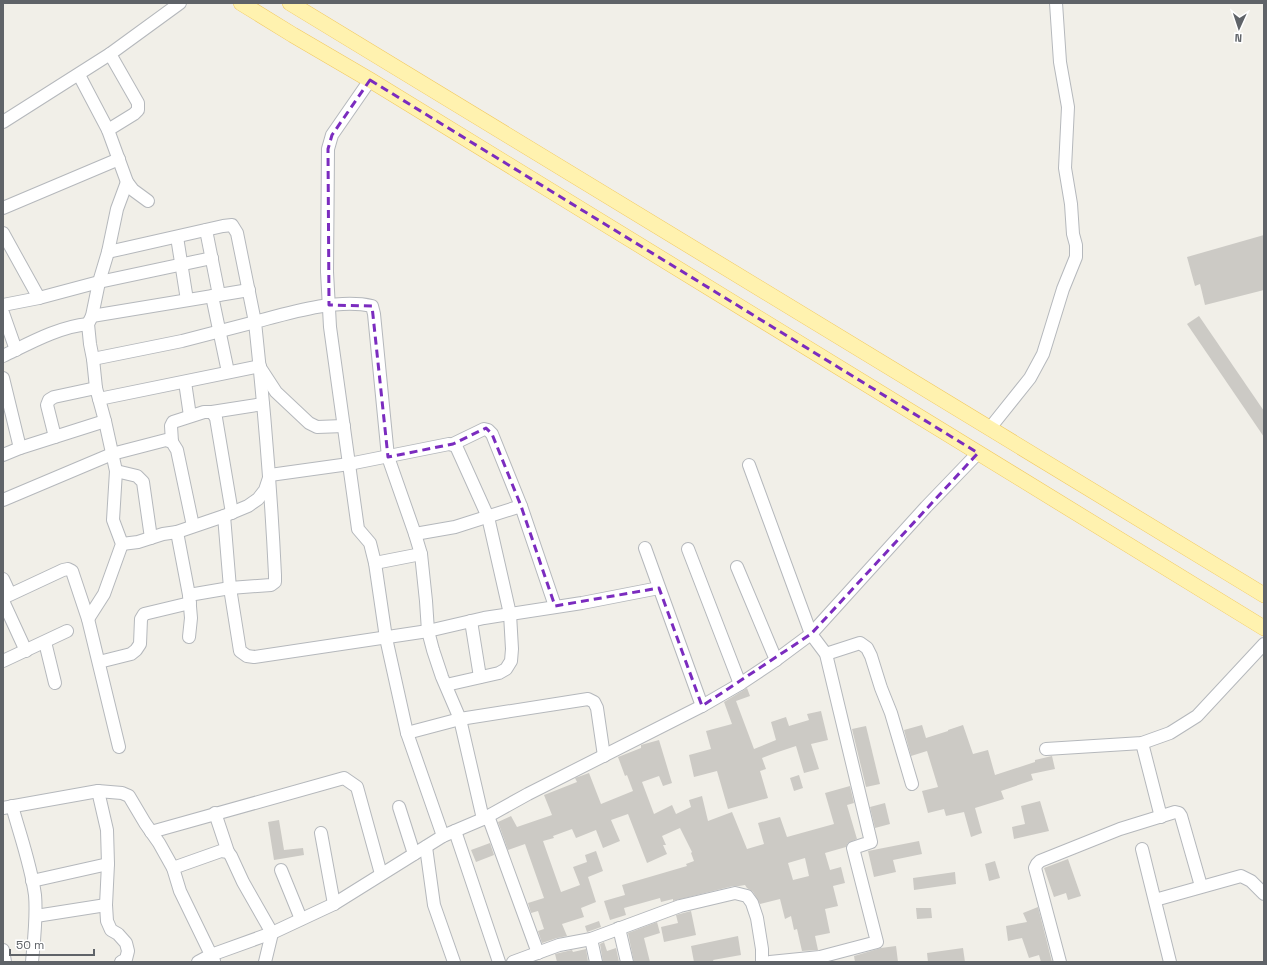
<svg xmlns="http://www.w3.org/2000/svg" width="1267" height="965" viewBox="0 0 1267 965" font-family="'Space Grotesk',sans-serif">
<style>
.building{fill:#cccac5;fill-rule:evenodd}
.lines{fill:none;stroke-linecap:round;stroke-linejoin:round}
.minor-casing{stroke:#b5b8bc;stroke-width:14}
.major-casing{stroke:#f2c960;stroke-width:16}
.minor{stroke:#fff;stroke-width:12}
.major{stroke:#fff2af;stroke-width:15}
.marked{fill:none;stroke:#7b2cbf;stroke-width:3;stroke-dasharray:8 5;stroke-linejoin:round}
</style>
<rect width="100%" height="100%" fill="#f1efe8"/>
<g class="building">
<path d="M1264,235V290L1205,305L1200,284L1195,286L1187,257Z"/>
<path d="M1199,316L1264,411V437L1187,324Z"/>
<path d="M747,688L750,696L736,701L754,749L776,740L771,722L786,717L789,726L809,720L807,714L821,711L828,740L811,744L819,769L804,773L796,746L775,753L762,758L766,769L760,771L768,798L728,809L717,771L694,777L689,755L711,749L706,731L732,724L724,702Z"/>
<path d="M922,725L926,738L948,731V730L963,725L973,754L988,750L995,775L1035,762V760L1052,756L1055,769L1031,774L1033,780L1001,791L1004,799L975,808L982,833L971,837L964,812L946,816L944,809L928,813L922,791L938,787L927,751L911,756L904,730Z"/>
<path d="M866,726L880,784L866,787L852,729Z"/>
<path d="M659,740L672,783L663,786L659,776L642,782L654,814L672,805L676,814L691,807L689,800L702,796L708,821L732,812L747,849L764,844L758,823L780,817L787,837L834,824L825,793L850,786L854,803L847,805L857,839L848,843L846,847L825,853L830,870L841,867L845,883L833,886L838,906L825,909L830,933L815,936L818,950L802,951L797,929L794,930L791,916L785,919L780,899L760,904L753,892L747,888L745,885L739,886H733L673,901V899L661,902L660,898L624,908L626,915L610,920L604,901L625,895L622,885L687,866L686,864L694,861L691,853L692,852L680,828L662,836L666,845H663L667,854L647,863L628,814L611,820L620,841L603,848L596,830L576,838L572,829L553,836L554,838L543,841L561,892L580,885L573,867L587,862L585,855L596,851L603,871L588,877L596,902L581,908L584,917L562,924L567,936L557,938L542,943L538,931L544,929L538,911L531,913L528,903L544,898L525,844L508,850L498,822L511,816L517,827L552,815L544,795L577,782L575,778L589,773L601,804L633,791L627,775L625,776L618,757L641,748V745ZM805,858L809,876L793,880L788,863Z"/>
<path d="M799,775L803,788L794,791L790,778Z"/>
<path d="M1040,801L1049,831L1014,839L1012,827L1025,824L1021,806Z"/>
<path d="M885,803L890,824L875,828L870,807Z"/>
<path d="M279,820L284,850L303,848L304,855L274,860L268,822Z"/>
<path d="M919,841L922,854L893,860L896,872L874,877L868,851Z"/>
<path d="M490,843L494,855L476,862L471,850Z"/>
<path d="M1068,859L1081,896L1068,900L1066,893L1054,897L1044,868Z"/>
<path d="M995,861L1000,878L989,881L985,864Z"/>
<path d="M955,872L956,884L914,890L913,878Z"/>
<path d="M1038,907L1052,962H1041L1039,955L1029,958L1022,938L1008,941L1006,926L1027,922L1023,913Z"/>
<path d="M916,908H931L932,918L917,919Z"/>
<path d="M691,911L696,935L664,942L661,927L678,923L676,915Z"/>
<path d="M599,921L601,927L587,932L585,926Z"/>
<path d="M657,922L660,933L644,938L650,962H634L628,933Z"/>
<path d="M738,936L741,955L713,960L714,962H694L691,946Z"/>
<path d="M604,942L607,951L616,948L619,962H603L600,944Z"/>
<path d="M896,946L898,962H855L854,956L881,948Z"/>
<path d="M963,948L965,962H928L927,953Z"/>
<path d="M586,949L588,962H557L555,954L572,950L573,952Z"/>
</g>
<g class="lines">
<defs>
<g id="minor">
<path d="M79,75L108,130L127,182L133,190L148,201"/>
<path d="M370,80L332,135L328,149L327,272L330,327L358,529L370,543L375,563L386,638L407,733L443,836"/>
<path d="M3,122L110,54L180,3"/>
<path d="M108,130L134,114L138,110V103L110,54"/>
<path d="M3,208L119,159"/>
<path d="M206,230L219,295"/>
<path d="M3,233L39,298"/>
<path d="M177,237L187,300"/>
<path d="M212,296L228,372"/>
<path d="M3,305L39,298L99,282L212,258"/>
<path d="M3,313L16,350"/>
<path d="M92,316L249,290"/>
<path d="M3,356C30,343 58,327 88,324"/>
<path d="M93,359L182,341L255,322L237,233L232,225L223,226L108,252"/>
<path d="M261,369L276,392L309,423L317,427L344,426"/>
<path d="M3,378L20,448"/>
<path d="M185,382L190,416"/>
<path d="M99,399L260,366"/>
<path d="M212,412L263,404"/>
<path d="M990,428L1030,378L1043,354L1063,289L1076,257V245L1073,234L1071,204L1065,168L1068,107L1060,62L1056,3"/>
<path d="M55,437L47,405L49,400L54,397L96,388"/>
<path d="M172,442L171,426L173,422L204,412H212L216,418L232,513"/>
<path d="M453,444L484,429L488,430L492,434L521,506L555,606"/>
<path d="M3,455L20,448L105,421"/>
<path d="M749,465L811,634L826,654L871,842L853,848L877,942L820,957L770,962"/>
<path d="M116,471L137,476L143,482L151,538"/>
<path d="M3,500L112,454L166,440L172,442L177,450L193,526"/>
<path d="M224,516L230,588L240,651L247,656L254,657L428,631L484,618L582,603L659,588"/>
<path d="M177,532L189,595L191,618L189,637"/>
<path d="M415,534L455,527L521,506"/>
<path d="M122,544L138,542L163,534L177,532L224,516L248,506L258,499L265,490L270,475L349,464L449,444L456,446L488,517L510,614L512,649L511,661L506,669L499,673L446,685"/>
<path d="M645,548L702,706"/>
<path d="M688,549L740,684"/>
<path d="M375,563L421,554"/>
<path d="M737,567L776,660"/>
<path d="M3,579L10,594"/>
<path d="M189,595L230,588L271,585L275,582V575C271,491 264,406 255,322C289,313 337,298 372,306L374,314L388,457L415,534L421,554L426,601L428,631L433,650L442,677L460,719L483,819"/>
<path d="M3,598L63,570L68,569L72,571L88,619L119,747"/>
<path d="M3,601L26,651"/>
<path d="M88,619L104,594L122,544L113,520L116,471L105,421L96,388L93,359L90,344L88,324L92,316L99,282L108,252L117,209L127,182"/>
<path d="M471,621L480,677"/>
<path d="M45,642L55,683"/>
<path d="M826,654L860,643L867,648L871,656L881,688L891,713L912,784"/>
<path d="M3,661L67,631"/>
<path d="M99,662L131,654L136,650L140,644L141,619L144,614L190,603"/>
<path d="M407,733L460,719L588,699L594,702L597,708L604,756"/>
<path d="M1142,743L1161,817"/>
<path d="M1046,749L1142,743L1170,733L1197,716L1264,644"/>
<path d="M98,791L107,830L108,864L106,905L107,921L111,930L118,934L126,943L128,951L126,959L121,962"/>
<path d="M12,806C20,835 31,865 35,895C37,917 34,940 32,962"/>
<path d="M399,807L414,854"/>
<path d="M3,808L98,791L122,793L129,796L145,823L159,843L173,868L180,891L214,961"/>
<path d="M215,813L228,852"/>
<path d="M488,816L538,953"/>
<path d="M455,831L499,962"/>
<path d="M151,832L344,778L357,787L381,874"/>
<path d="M321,833L334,904"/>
<path d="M426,847L434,905L454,962"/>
<path d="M1142,849L1170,962"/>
<path d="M173,868L221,851L228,852L231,856L243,882L272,933L265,962"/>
<path d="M281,870L301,919"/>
<path d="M32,881L108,864"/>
<path d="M1155,900L1241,876L1251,881L1264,894"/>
<path d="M36,916L106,905"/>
<path d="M619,928L627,962"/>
<path d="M591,939L596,962"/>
<path d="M3,950L5,962"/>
<path d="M198,962L211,955L272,933L334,904L443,836L483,819L528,794L702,706L740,684L776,660L811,634L926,507L978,453"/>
<path d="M513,962L559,945L591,939L680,906L735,893L747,896L752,903L757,918L762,949V962"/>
<path d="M1060,962L1035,868L1037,864L1040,861L1120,829L1175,812L1179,813L1181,816L1201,886"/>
</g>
<g id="major">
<path d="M241,3L293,35L370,80L1264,628"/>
<path d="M290,3L1264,595"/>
</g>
</defs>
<use href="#minor" class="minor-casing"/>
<use href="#major" class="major-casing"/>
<use href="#minor" class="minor"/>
<use href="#major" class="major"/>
</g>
<path class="marked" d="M370,80L978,453L811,634L702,706L659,588L555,606L521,506L492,434L486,428L453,444L388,457L372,306L329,305L328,149L332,135Z"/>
<rect width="1267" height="965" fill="none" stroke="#5f6368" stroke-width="8"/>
<g transform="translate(1239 28) rotate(183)" stroke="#ffffff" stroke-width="3" paint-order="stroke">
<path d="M0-3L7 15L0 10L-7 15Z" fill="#5f6368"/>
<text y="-6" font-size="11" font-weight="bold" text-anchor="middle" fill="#5f6368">N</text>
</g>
<path d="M10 949v6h84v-6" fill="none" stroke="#5f6368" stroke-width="2"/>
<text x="16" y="949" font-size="12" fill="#5f6368" stroke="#ffffff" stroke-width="3" paint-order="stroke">50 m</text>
</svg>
